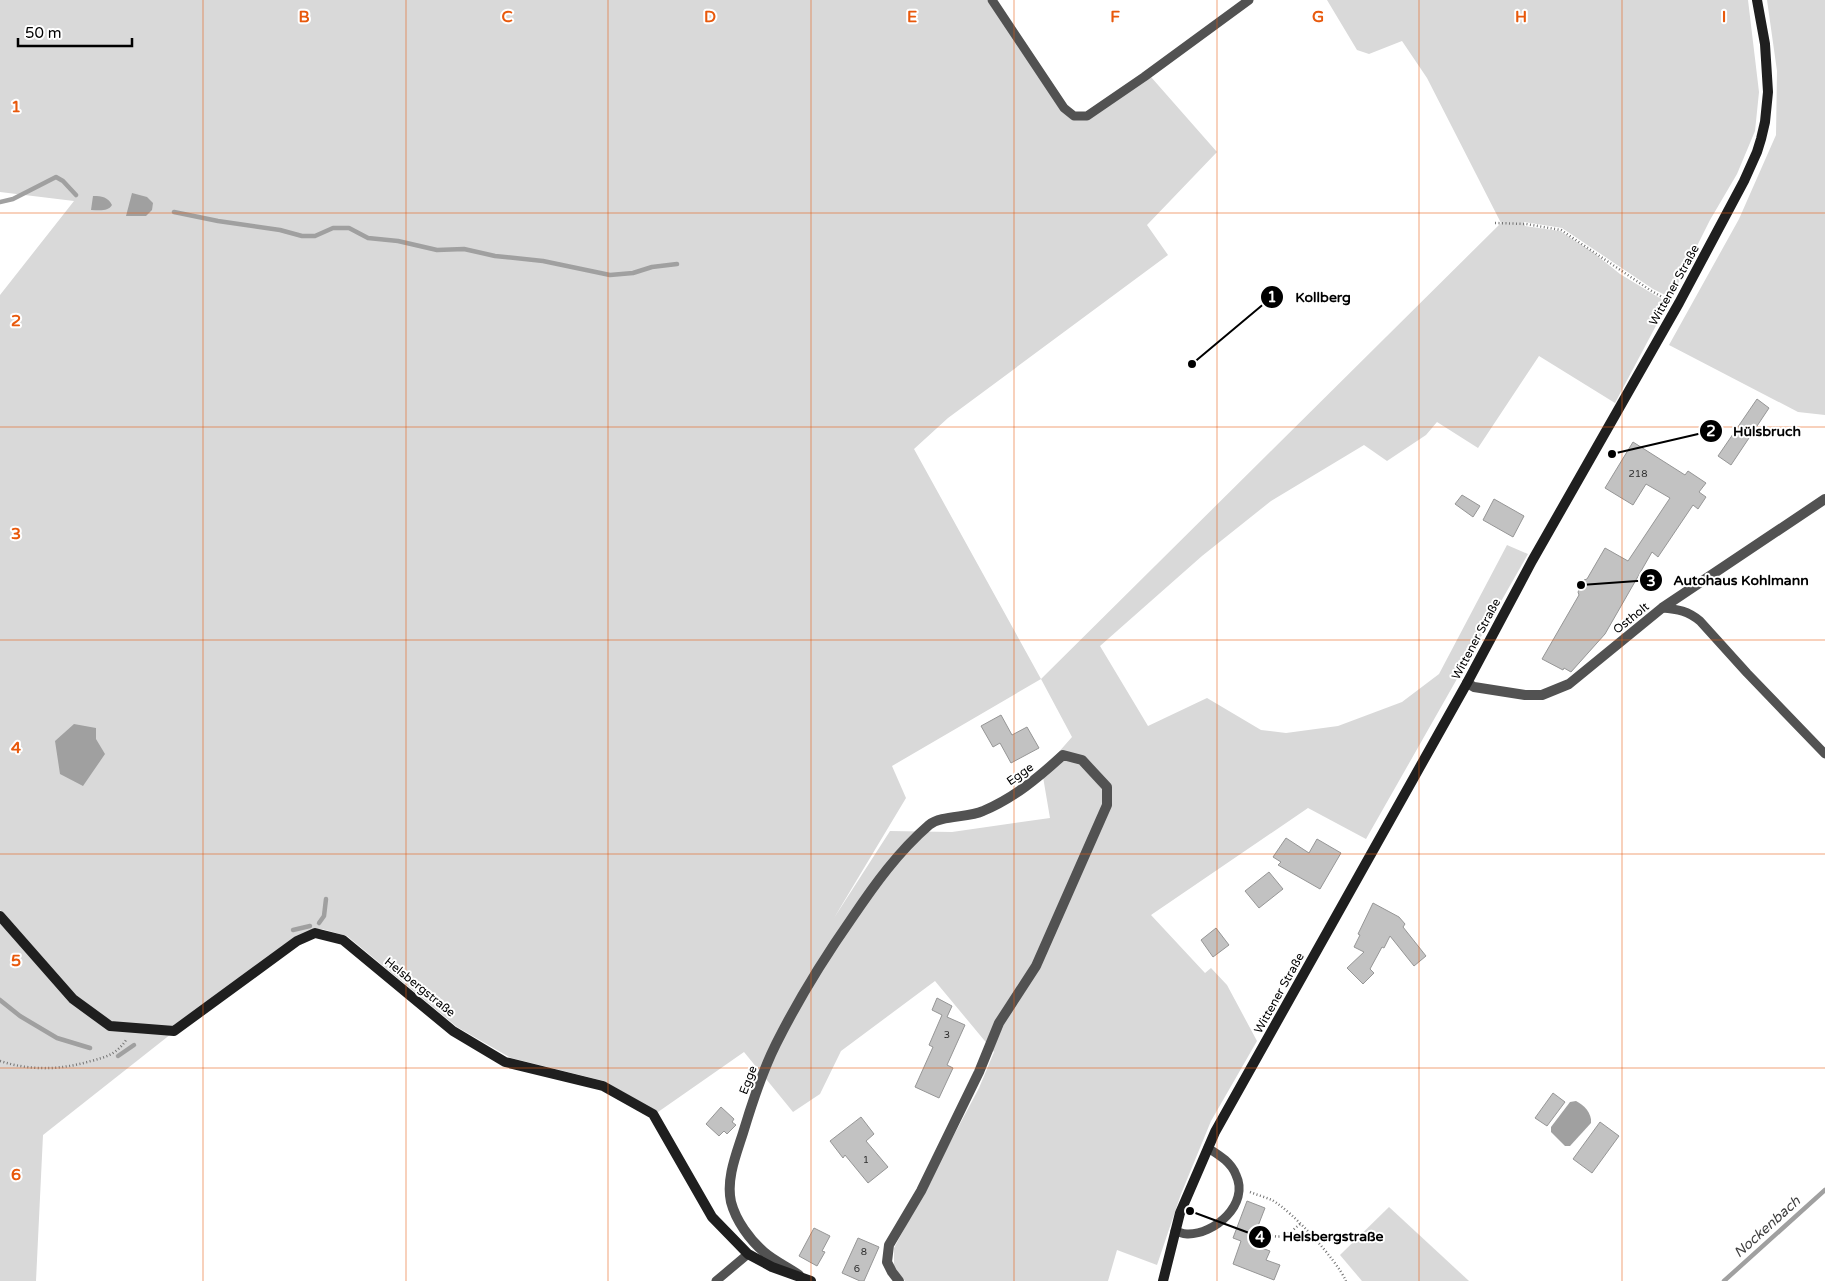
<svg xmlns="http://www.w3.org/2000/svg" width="1825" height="1281" viewBox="0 0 1825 1281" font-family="'Varela Round',sans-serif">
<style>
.green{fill:#d9d9d9}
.water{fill:#a0a0a0}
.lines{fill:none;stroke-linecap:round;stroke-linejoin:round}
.stream{stroke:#a0a0a0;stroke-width:4.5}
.building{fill:#c2c2c2;stroke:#969696}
.path{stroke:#747474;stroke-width:2.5;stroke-dasharray:1 2.5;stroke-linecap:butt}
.lane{stroke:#525252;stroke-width:9}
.street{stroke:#525252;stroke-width:10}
.secondary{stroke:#1f1f1f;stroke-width:10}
.grid{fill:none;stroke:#e8590c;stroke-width:1;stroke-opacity:0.55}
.labels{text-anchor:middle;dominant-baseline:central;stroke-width:4;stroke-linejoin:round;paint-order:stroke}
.number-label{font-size:10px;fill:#303030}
.street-label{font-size:12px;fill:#000;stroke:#fff}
.water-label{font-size:14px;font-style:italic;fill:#414141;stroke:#fff}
.grid-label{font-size:16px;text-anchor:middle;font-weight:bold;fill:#e8590c;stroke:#fff;stroke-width:4;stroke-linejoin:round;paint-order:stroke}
.leader{fill:none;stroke:#000;stroke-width:2}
.callout-dot{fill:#000;stroke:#fff;stroke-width:2}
.mark-label{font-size:15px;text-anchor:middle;font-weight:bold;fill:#fff}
.callout-label{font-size:14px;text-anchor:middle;font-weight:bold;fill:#000;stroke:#fff;stroke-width:4;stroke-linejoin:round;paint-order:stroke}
</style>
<rect width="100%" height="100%" fill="#fff"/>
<g class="green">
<path d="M0,0H987L1066,114L1087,118L1151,77L1217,152L1147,225L1168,255L948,418L914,449L1041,679L892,766L906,798L834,918L890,831L952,832L1050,818L1042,771L1072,737L1041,679L1501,223L1427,78L1402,41L1369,54L1357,50L1327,0H1748L1759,92L1755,131L1737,174L1710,220L1671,298L1653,289L1562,228L1524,222L1525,226L1560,231L1594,253L1620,274L1668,303L1615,403L1539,356L1478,448L1437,422L1426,435L1387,461L1364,445L1271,501L1202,556L1100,646L1148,726L1207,698L1261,730L1286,733L1338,726L1402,702L1439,674L1507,545L1528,554L1366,839L1308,808L1151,915L1205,973L1211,968L1227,985L1257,1041L1211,1121L1181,1194L1157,1265L1117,1250L1108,1281H905L894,1267V1248L979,1088L994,1052L935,981L841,1051L820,1094L793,1112L744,1052L658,1112L604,1081L511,1058L457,1027L347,936L322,929L313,930L172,1027L111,1023L75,998L0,910V295L74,201L0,192Z"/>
<path d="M1767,0H1825V415L1798,412L1669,345L1739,219L1776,135L1777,71Z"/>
<path d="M0,920L109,1029L171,1034L43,1135L36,1281H0Z"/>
<path d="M1389,1207L1469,1281H1362L1340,1255Z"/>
</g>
<g class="water">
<path d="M132,193L147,197L153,203L152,210L146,216H126Z"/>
<path d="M93,196C102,196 108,197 112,205C108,212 99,210 91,210Z"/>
<path d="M74,724L96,728V739L105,754L83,786L60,774L55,741Z"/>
<path d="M1576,1101C1584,1105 1592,1113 1591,1123L1570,1146H1565L1551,1132V1127L1570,1102Z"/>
</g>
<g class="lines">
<g class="stream">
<path d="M0,202L13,199L56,177L63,181L76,195"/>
<path d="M174,212L218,221L280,230L302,236H315L333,228H349L368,238L398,241L437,250L464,249L495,256L543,261L610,275L633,273L652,267L677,264"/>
<path d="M319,923L324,916L326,899"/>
<path d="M293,930L310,926"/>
<path d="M0,1000L20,1016L57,1038L90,1048"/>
<path d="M118,1056L134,1045"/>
<path d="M1724,1281L1825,1190"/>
</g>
</g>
<g class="building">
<path d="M1757,399L1769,408L1731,465L1718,456Z"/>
<path d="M1633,442L1685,475L1688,471L1706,483L1699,492L1706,497L1698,509L1693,505L1658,557L1652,552L1605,634L1571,672L1564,668L1563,670L1542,659L1579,595L1578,592L1584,580L1587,579L1605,548L1628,561L1670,498L1646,484L1633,505L1605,488Z"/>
<path d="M1462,495L1480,506L1473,517L1455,504Z"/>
<path d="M1494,499L1524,516L1513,537L1483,520Z"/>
<path d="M1001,715L1012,735L1027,727L1039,748L1011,763L1000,743L993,747L981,726Z"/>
<path d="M1286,838L1309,853L1317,839L1341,853L1320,889L1278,865L1281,862L1273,857Z"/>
<path d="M1269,872L1283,889L1259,908L1245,891Z"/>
<path d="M1373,903L1399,917L1405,924L1403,927L1426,956L1414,966L1390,936L1384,948L1382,947L1370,969L1374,973L1363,984L1347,968L1364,952L1354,947L1360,935L1358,934Z"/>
<path d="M1216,928L1229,945L1213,957L1201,940Z"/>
<path d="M937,998L952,1006L947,1017L965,1025L947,1065L953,1068L939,1098L915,1087L933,1047L929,1045L942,1015L932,1010Z"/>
<path d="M1553,1093L1565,1102L1547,1126L1535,1118Z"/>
<path d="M721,1107L734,1119L732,1122L736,1125L727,1134L724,1131L719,1136L706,1124Z"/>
<path d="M861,1117L874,1134L866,1141L888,1167L868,1183L845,1155L843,1158L830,1141Z"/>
<path d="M1600,1122L1619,1136L1592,1173L1573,1159Z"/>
<path d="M1247,1201L1265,1208L1251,1244L1270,1251L1266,1260L1280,1265L1274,1280L1233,1264L1241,1241L1233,1238Z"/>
<path d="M814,1228L830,1236L822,1251L825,1252L817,1266L799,1256Z"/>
<path d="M858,1238L879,1247L864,1281H860L842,1273Z"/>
</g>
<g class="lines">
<g class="path">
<path d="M1495,223L1526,224L1561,230L1650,290L1667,300"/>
<path d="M0,1061C31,1071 60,1070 91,1061C106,1057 117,1054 126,1040"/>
<path d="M1250,1192C1257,1195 1265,1197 1272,1200C1293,1212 1336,1259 1346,1281"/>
<path d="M1268,1235C1285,1239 1287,1235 1300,1224"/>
</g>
<g class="lane">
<path d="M992,0L1064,108L1074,116H1087L1144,77L1249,0"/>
<path d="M1662,608C1678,609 1688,611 1700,621L1747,673L1825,754"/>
<path d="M1175,1231C1179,1232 1183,1234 1187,1234C1214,1235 1250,1204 1236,1175C1231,1162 1219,1155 1208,1148"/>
<path d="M716,1281L748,1254"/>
</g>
<g class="street">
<path d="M1467,683L1474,687L1525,695H1542L1569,684L1662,608L1825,499"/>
<path d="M799,1275C788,1267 774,1261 764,1252C750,1240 736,1221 731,1202C726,1179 736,1155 743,1133C752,1103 762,1072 776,1044C798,1000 824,958 852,918C875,884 898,852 929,825C941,815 968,818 983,811C1014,798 1039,777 1063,755L1082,760L1107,787V805L1036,966L999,1023L979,1072L921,1191L889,1245L887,1262L892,1272L899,1281"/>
</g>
<g class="secondary">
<path d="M0,916L73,999L110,1026L174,1031L297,941L315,933L343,940L453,1031L505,1062L603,1086L653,1114L712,1217L748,1254L772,1267L811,1281"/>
<path d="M1163,1281L1180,1213L1215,1132L1467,683L1532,561L1679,303L1744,181L1757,152L1761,139L1765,122L1768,92L1765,44L1757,0"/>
</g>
</g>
<path class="grid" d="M203,0V1281M406,0V1281M608,0V1281M811,0V1281M1014,0V1281M1217,0V1281M1419,0V1281M1622,0V1281M0,213H1825M0,427H1825M0,640H1825M0,854H1825M0,1068H1825"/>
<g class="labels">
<g class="number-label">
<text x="1638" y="474">218</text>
<text x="947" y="1035">3</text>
<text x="866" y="1160">1</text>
<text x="864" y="1252">8</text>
<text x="857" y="1269">6</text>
</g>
<g class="street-label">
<text transform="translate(1674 285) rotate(-61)">Wittener Straße</text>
<text transform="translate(1631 618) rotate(-39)">Ostholt</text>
<text transform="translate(1476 639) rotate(-62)">Wittener Straße</text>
<text transform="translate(1020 774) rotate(-35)">Egge</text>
<text transform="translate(420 987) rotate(39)">Helsbergstraße</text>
<text transform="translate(1279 993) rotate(-61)">Wittener Straße</text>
<text transform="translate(748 1080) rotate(-69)">Egge</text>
</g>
<g class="water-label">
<text transform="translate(1767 1227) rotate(-42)">Nockenbach</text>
</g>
</g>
<g class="grid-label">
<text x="304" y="22">B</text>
<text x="507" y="22">C</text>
<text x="710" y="22">D</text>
<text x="912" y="22">E</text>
<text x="1115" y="22">F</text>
<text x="1318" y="22">G</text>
<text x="1521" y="22">H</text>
<text x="1724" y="22">I</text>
<text x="16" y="112">1</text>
<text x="16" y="326">2</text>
<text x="16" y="539">3</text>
<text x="16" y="753">4</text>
<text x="16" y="966">5</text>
<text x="16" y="1180">6</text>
</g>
<path class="leader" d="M1192 364L1272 297M1612 454L1711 431M1581 585L1651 580M1190 1211L1260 1237"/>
<g class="callout-dot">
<circle cx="1192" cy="364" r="5"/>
<circle cx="1612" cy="454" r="5"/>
<circle cx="1581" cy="585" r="5"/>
<circle cx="1190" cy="1211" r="5"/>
<circle cx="1272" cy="297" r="12"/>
<circle cx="1711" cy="431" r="12"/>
<circle cx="1651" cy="580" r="12"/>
<circle cx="1260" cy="1237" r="12"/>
</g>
<g class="mark-label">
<text x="1272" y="302">1</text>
<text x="1711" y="436">2</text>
<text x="1651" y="586">3</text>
<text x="1260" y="1242">4</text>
</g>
<g class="callout-label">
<text x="1323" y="302">Kollberg</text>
<text x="1767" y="436">Hülsbruch</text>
<text x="1741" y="585">Autohaus Kohlmann</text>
<text x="1333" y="1241">Helsbergstraße</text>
</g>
<path d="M18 38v8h114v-8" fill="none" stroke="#000000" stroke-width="2.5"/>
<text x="25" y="38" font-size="15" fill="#000000" stroke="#ffffff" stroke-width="4" paint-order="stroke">50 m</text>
</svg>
